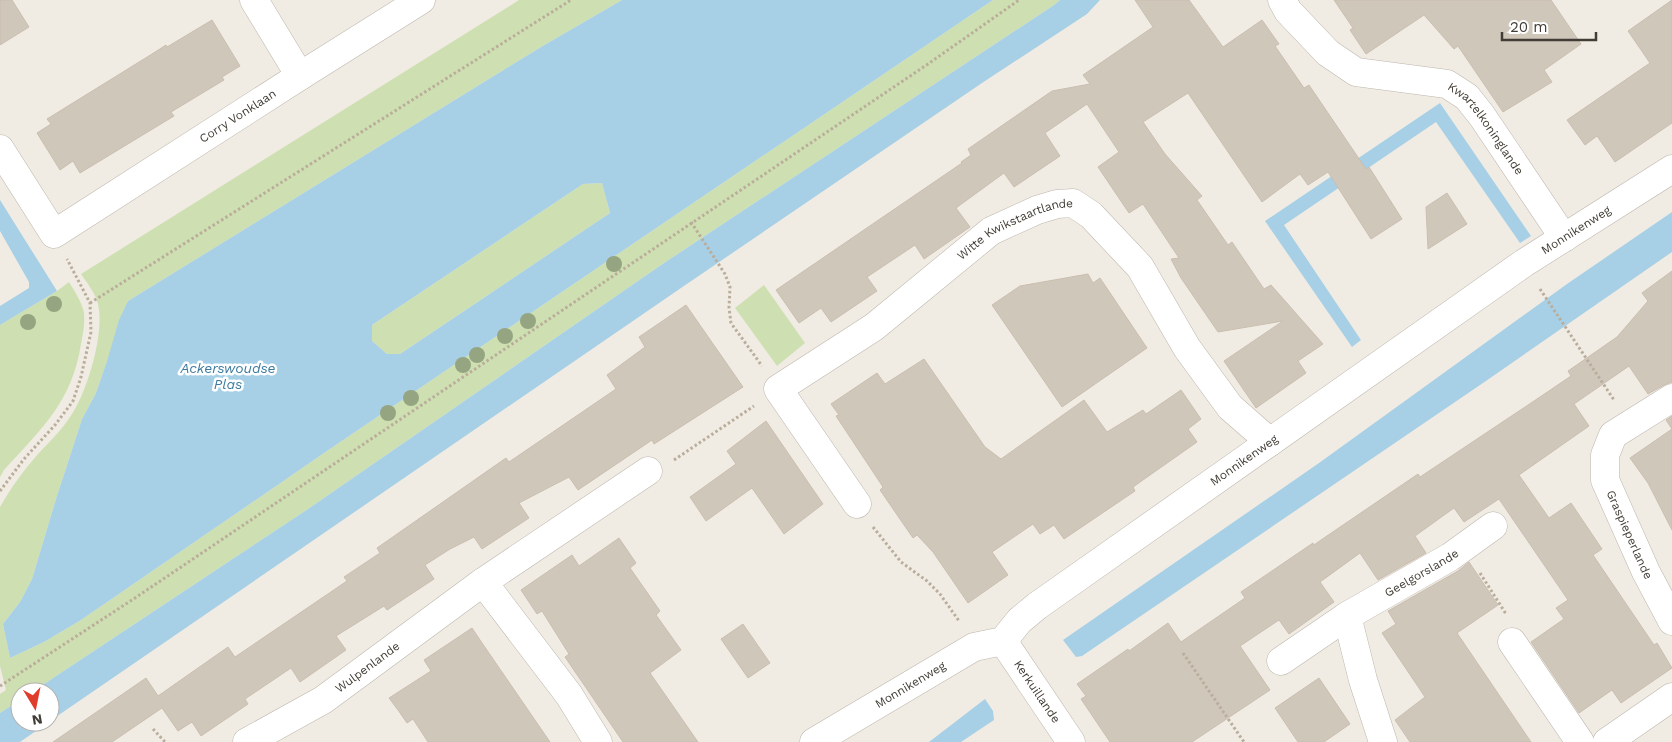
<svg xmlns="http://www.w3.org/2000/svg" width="1672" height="742" viewBox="0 0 1672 742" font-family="'Work Sans',sans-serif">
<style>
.green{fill:#cee0b1}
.water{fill:#a7d0e6;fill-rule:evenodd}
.building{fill:#d0c7bb;stroke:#cabeaf}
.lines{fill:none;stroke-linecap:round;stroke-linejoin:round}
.minor-casing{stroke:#bdb6ab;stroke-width:29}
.path{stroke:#baad9b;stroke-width:3;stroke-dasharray:2.5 2.5;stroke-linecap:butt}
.minor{stroke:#fff;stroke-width:28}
.tree{fill:#95a581}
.labels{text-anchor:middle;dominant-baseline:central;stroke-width:5;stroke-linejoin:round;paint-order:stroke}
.street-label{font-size:12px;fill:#413c35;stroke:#fff}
.water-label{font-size:14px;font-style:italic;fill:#3c7b9f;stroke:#fff}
</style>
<rect width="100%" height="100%" fill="#f0ece4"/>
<g class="green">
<path d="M519,0H622L541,47L128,301L96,393L82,419L56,499L32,579L20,602L3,624L10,658L44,642L81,620L327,451L993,0H1060L1054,5L664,263L308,509L32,692H20V700L0,713V694L6,690L0,666V507C11,488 23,471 38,454C49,442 61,431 70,417C87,393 105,333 98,304C96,294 87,283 81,274Z"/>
<path d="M602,183L610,213L400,354H387L372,341V325L583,184Z"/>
<path d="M69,282C75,292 82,302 84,313C85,324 83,334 81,344C72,402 42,428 4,470L0,477V325L57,291Z"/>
<path d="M764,285L805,343L777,366L735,308Z"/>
</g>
<g class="water">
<path d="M622,0H993L327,451L81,620L44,642L10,658L3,624L20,602L32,579L56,499L82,419L96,393L107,361L119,320L128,301L541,47ZM602,183L610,213L400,354H387L372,341V325L583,184Z"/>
<path d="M1060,0H1100L1087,14L982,83L681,288L50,721V692H32L308,509L664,263L1054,5Z"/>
<path d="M1440,103L1531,236L1520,243L1436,122L1284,225L1361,340L1352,347L1265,221Z"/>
<path d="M0,200L57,291L0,325V306L29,288V282L0,231Z"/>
<path d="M1672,212V252L1483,383L1082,656L1076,657L1063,640L1319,463L1567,284Z"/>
<path d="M985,699L993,711L994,720L961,742H929Z"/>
<path d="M20,700V722H49L20,742H0V713Z"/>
</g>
<g class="building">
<path d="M0,0H12L29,27L0,45Z"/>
<path d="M1135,0H1189L1223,47L1262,20L1279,44L1275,46L1304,88L1309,85L1366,169L1369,167L1402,219L1371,239L1328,172L1308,185L1300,174L1262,202L1188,93L1143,122L1165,154L1202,196L1197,200L1228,245L1232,242L1264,289L1271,285L1323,344L1298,361L1306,373L1256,408L1224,361L1283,321L1218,332L1181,278L1171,259L1179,258L1143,204L1129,213L1098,167L1119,152L1087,104L1045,133L1060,156L1014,187L1004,173L956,208L970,227L924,259L915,245L867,277L877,291L831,322L821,308L799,323L776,290L962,163L961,162L971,155L968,149L1052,91L1090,84L1083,75L1153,27Z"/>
<path d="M1334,0H1551L1581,44L1544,70L1552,82L1503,112L1458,46L1454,49L1424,15L1366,54L1350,30L1353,28Z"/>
<path d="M1672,0V123L1615,162L1597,136L1585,145L1567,120L1650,63L1628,31Z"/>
<path d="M212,20L240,66L222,77L224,80L171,112L174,116L80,173L73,161L60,170L37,133L51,124L47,119L152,54L166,45L167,47Z"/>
<path d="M1447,193L1467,224L1428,249L1426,207Z"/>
<path d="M1672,271V382L1664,385L1648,394L1629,366L1574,404L1589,426L1519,475L1549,518L1571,503L1602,549L1593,555L1654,645L1657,643L1672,668L1621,703L1612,690L1579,713L1531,642L1564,619L1556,608L1568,600L1499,499L1464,522L1454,508L1415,536L1426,553L1378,580L1360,553L1320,582L1334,602L1289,634L1279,620L1240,646L1270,690L1192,742H1110L1081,699L1086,696L1077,684L1128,649L1129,651L1168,623L1181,642L1245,598L1241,592L1313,543L1314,545L1321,540L1418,474L1420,477L1537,399L1571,376L1568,371L1617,337L1648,301L1642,293Z"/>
<path d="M1088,274L1093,283L1100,278L1147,348L1062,407L992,305L1020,286Z"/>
<path d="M686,305L743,387L654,444L652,440L578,490L569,477L519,503L529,518L482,549L474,537L450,549L425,565L434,579L387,610L384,606L336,636L346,650L300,682L291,668L245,699L248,704L201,736L192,722L178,731L162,708L112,742H53L146,678L158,696L228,647L235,657L347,581L344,577L380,553L377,548L506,458L509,462L616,389L607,375L645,347L639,337Z"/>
<path d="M924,359L985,447L1001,459L1084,400L1107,432L1143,410L1146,414L1181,390L1201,419L1188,429L1197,442L1133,487L1135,491L1064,539L1054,525L1040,534L1033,524L992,552L1008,575L968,603L933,552L917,535L913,538L880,490L883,487L836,416L839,415L831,404L877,373L885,384Z"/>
<path d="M1672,416V530L1648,483L1630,458L1672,429L1666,420Z"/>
<path d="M766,421L823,504L784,534L752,488L706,521L690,497L736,464L727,451Z"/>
<path d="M619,538L636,563L630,568L660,611L656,615L681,650L650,673L698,742H623L565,657L569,654L542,611L537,614L521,590L572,555L579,566Z"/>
<path d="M1469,562L1498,605L1457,633L1531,742H1410L1395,720L1425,697L1382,633L1396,624L1388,611L1458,571Z"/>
<path d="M743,624L770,663L748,678L721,639Z"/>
<path d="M472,628L480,640L550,742H428L413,719L407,723L398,710L389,698L431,671L424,660Z"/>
<path d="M1319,678L1350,724L1324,742H1298L1275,708Z"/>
</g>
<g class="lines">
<defs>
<g id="minor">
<path d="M254,0L300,76"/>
<path id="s1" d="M1282,0L1288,11L1328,53L1356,72L1447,84L1467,97L1482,116L1564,238"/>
<path id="s2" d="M0,149L54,234L300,76L421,0"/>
<path id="s3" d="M1672,398L1613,435L1605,455V480L1646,572L1672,621"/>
<path id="s4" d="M857,504L778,389L874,327L991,231L1037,210L1057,204L1073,203L1091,215L1140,267L1187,348L1230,407L1270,442"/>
<path d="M483,582L569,695L598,742"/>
<path d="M1347,616L1363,680L1383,742"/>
<path id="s5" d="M1003,641L1071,742"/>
<path d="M1512,642L1580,742"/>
<path id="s6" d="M1281,661L1347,616L1450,557L1493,526"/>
<path id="s7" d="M247,742L323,700L483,582L648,471"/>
<path id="s8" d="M814,742L974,647L1003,641L1019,621L1037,606L1524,263L1672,169"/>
<path d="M1607,742L1672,697"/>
</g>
</defs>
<use href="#minor" class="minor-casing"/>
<g class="path">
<path d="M691,222L725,274L730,287L729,308L731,323L762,366"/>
<path d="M1540,289L1614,400"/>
<path d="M90,303L571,0"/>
<path d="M674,460L754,406"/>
<path d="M0,491L24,459L55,425L73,401L81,377L91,332L90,303L67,259"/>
<path d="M873,527L901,562L927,581L940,594L959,621"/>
<path d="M1480,573L1506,614"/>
<path d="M1183,653L1244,742"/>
<path d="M0,686L135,598L928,64L1019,0"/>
<path d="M153,729L165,742"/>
</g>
<use href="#minor" class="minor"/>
</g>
<g class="tree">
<circle cx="614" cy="264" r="8"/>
<circle cx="54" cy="304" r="8"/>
<circle cx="528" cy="321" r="8"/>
<circle cx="28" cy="322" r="8"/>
<circle cx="505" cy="336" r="8"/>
<circle cx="477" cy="355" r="8"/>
<circle cx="463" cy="365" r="8"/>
<circle cx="411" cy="398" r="8"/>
<circle cx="388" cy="413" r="8"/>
</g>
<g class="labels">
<g class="street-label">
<text stroke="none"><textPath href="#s2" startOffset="319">Corry Vonklaan</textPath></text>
<text stroke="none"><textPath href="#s1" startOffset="256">Kwartelkoninglande</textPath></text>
<text stroke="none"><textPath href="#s8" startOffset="922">Monnikenweg</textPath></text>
<text stroke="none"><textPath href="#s4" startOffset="428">Witte Kwikstaartlande</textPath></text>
<text stroke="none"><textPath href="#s8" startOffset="518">Monnikenweg</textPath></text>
<text stroke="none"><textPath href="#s3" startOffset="176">Graspieperlande</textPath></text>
<text stroke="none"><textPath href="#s6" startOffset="166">Geelgorslande</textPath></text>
<text stroke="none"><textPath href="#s7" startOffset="142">Wulpenlande</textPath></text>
<text stroke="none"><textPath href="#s8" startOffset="112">Monnikenweg</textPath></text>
<text stroke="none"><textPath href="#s5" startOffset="61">Kerkuillande</textPath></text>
</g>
<g class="water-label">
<text x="228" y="368">Ackerswoudse<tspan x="228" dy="16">Plas</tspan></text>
</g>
</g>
<g transform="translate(35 707) rotate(170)"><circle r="24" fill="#ffffff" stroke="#b3b1ae"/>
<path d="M0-4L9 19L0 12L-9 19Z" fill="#e03c2b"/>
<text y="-8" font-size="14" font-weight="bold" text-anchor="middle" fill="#413c35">N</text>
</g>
<path d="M1502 32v8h94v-8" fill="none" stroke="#413c35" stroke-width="2.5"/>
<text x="1510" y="32" font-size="15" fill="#413c35" stroke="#ffffff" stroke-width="4" paint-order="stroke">20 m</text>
</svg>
